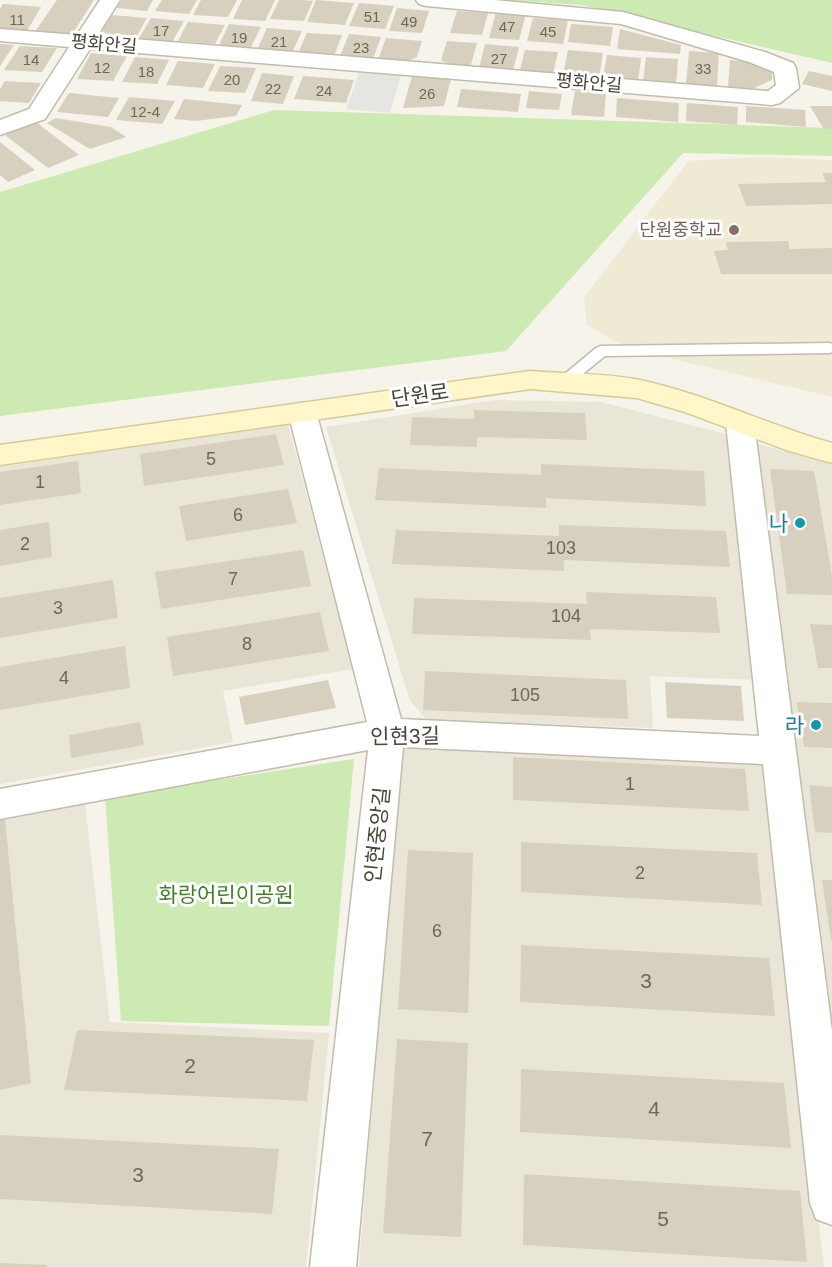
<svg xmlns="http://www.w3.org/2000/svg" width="832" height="1267" viewBox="0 0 832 1267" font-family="Helvetica,'Noto Sans KR',sans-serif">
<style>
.residential{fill:#e9e6d8}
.education{fill:#efead4}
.green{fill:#cceab2}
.parking{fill:#e7e5e1}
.building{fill:#d7d0bf}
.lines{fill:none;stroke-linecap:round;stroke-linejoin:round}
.lane-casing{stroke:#c1bcac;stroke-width:3}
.street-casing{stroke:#c1bcac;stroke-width:3}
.secondary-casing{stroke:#d6cc99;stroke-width:3}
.lane{fill:#fff;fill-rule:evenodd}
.street{fill:#fff;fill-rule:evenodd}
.secondary{fill:#fff7ca;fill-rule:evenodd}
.education-dot{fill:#8d6e63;stroke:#fff;stroke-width:2}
.culture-dot{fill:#0f9aa8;stroke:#fff;stroke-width:2}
.labels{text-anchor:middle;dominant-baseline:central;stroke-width:6;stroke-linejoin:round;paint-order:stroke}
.far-number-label{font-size:15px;fill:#6d6759}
.far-street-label{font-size:18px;fill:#4a4437;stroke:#fff}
.far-education-label{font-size:18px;fill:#785e54;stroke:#fff;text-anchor:end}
.number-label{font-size:18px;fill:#6d6759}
.street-label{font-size:21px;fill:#4a4437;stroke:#fff}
.culture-label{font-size:21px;fill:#0d838f;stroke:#fff;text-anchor:end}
.park-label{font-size:21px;fill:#407e28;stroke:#fff}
.near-number-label{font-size:21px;fill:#6d6759}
</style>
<rect width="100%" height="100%" fill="#f5f3ea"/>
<g class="residential">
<path d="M495,400L601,402L726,434L759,680L650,676L653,728L427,720L410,701L326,427Z"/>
<path d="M288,424L353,669L223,691L233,742L0,784V467Z"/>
<path d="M751,442L832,465V1074Z"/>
<path d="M401,743L765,759L824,1267H359Z"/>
<path d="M85,804L110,1022L329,1033L306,1267H0V821Z"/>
</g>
<path class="education" d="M760,157L832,160V397L627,348L587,325L584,298L688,161Z"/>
<g class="green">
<path d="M507,0H832V63L582,5Z"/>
<path d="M274,110L832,128V156L683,153L506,351L0,416V192Z"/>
<path d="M354,759L329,1026L121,1021L105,797Z"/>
</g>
<path class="parking" d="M359,73L401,76L390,113L346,109Z"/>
<g class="building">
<path d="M57,0H94L71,36L34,33Z"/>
<path d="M122,0H153L147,11L117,8Z"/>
<path d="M162,0H197L189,14L155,11Z"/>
<path d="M201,0H237L228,17L193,15Z"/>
<path d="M242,0H275L265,21L233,19Z"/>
<path d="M279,0H303L313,1L304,21L270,19Z"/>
<path d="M316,0L354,3L345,25L307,22Z"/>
<path d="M359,3L394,6L385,29L349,26Z"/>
<path d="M3,4L41,7L27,31L0,29V9Z"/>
<path d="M397,8L429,11L422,33L389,31Z"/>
<path d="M457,11L488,13L482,35L450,33Z"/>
<path d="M496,12L526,14L519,40L489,38Z"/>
<path d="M112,15L147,18L135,39L113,37L102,31Z"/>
<path d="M151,18L184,21L172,42L138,40Z"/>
<path d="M533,18L568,20L563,44L527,41Z"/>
<path d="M188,22L225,25L215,44L178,41Z"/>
<path d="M229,24L261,27L250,49L218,47Z"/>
<path d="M571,24L613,27L610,46L568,42Z"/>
<path d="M267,28L302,31L292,53L257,50Z"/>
<path d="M620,29L681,45L680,54L617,49Z"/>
<path d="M307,33L342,35L334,56L298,53Z"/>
<path d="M349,34L381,37L373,59L340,56Z"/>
<path d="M386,38L422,41L417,57L406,62L378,60Z"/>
<path d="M447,41L477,43L470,68L455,67L441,60Z"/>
<path d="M0,44L14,45L0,66Z"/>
<path d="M485,44L519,47L513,71L479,68Z"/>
<path d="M20,46L57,48L42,72L4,70Z"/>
<path d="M525,50L558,52L553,73L520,70Z"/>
<path d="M568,50L603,53L599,78L563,75Z"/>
<path d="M689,51L719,53L717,86L686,84Z"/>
<path d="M91,53L127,56L113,81L77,79Z"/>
<path d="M607,55L641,58L638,81L603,78Z"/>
<path d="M135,57L169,60L157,84L122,82Z"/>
<path d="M646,57L678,59L676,84L643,81Z"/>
<path d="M730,60L752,62L772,71V80L752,89L728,87Z"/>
<path d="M178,61L215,64L203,88L166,85Z"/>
<path d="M220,66L256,68L245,93L208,91Z"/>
<path d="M809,71L832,76V91L802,84Z"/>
<path d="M262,73L294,76L283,104L251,101Z"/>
<path d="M303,76L354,80L346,103L294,99Z"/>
<path d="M412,76L451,79L444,106L403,108Z"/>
<path d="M5,81L41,83L29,103L0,101V89Z"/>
<path d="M461,89L521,94L518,112L457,107Z"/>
<path d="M529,91L562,94L559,110L526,108Z"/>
<path d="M575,91L606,94L604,117L571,115Z"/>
<path d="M69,93L119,98L108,117L57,112Z"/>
<path d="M129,97L175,101L162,124L116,120Z"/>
<path d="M617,98L679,103L678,122L616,117Z"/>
<path d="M184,99L242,105L236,116L196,121L174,119Z"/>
<path d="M687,103L738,107L737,125L686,121Z"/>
<path d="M746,106L805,110L806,127L746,122Z"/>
<path d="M810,106H832V129L823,128Z"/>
<path d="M56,118L111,127L126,137L90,149L47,123Z"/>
<path d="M36,122L79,155L48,168L5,135Z"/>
<path d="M0,142L35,170L8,182L0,175Z"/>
<path d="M822,173H832V204L746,206L738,184L826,182Z"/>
<path d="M788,241L790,249L832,248V274H721L714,251L728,250L726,242Z"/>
<path d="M474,410L585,413L587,440L477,437V447L410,445L412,417L474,419Z"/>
<path d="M276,434L284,465L144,486L140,454Z"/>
<path d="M78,461L81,493L0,505V472Z"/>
<path d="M541,464L704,471L706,506L546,498V508L375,500L379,468L541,475Z"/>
<path d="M770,469L814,471L832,576V595L787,594Z"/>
<path d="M288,489L297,523L186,541L179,506Z"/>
<path d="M49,522L52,557L0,566V530Z"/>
<path d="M559,525L726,531L730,567L564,560V571L392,564L396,530L559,536Z"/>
<path d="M303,550L311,586L161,609L155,572Z"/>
<path d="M113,580L118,618L0,638V598Z"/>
<path d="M586,592L716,597L720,633L590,629L591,640L412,634L414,598L587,604Z"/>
<path d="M320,612L329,651L173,676L167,637Z"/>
<path d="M810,624L832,625V668H818Z"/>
<path d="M125,646L130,688L0,710V667Z"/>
<path d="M425,671L626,680L628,719L423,710Z"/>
<path d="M328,680L336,708L245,725L239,697Z"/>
<path d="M665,682L741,686L744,721L667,718Z"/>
<path d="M797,702L832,703V748L804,747Z"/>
<path d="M140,722L144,745L71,758L69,735Z"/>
<path d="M513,757L745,769L749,811L513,800Z"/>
<path d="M809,785L832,787V833L815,832Z"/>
<path d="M5,819L31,1083L0,1090V820Z"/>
<path d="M521,842L757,853L762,905L521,892Z"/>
<path d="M408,850L473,853L468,1013L398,1009Z"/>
<path d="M822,880H832V940H831Z"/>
<path d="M521,945L769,958L775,1016L520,1002Z"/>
<path d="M77,1030L314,1040L307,1101L64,1090Z"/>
<path d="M397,1039L468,1043L461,1237L383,1233Z"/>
<path d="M521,1069L784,1083L791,1148L520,1132Z"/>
<path d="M0,1135L279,1149L272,1214L0,1199Z"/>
<path d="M524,1174L800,1191L807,1262L523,1245Z"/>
<path d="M0,1263L47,1265V1267H0Z"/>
</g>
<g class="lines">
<defs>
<path id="lane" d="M830,343L832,344V352L830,353L605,356L568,386H558L555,382L596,348L601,346Z"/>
<g id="street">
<path d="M100,0H120L97,36L768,91L776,85L774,72L749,62L621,24L426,6L419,4L416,0H495L623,12L765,52L793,63L796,68L799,88L780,103L772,105L90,49L45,119L0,135V120L29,109L69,47L0,41V29L77,35Z"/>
<path d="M302,403L312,405L316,412L401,719L759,736L726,423L730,416L740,413L750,416L754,423L832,1031V1225L816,1219L810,1203L763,764L403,747L356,1267H310L368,750L0,819V789L367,722L288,412L292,405Z"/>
</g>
<path id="secondary" d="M530,371C565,374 606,373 640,380C706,394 767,425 832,443V463L789,451L685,412L637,398L530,389L0,465V445Z"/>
</defs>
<use href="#lane" class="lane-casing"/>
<use href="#street" class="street-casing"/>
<use href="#secondary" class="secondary-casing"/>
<use href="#lane" class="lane"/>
<use href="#street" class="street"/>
<use href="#secondary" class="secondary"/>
</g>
<circle class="education-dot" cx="734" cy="230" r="6"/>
<g class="culture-dot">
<circle cx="800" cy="523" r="6"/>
<circle cx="816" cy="725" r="6"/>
</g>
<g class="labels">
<g class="far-number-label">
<text x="372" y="16">51</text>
<text x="17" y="19">11</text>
<text x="409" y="21">49</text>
<text x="507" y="26">47</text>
<text x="161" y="30">17</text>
<text x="548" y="31">45</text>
<text x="239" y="37">19</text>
<text x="279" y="41">21</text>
<text x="361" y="47">23</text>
<text x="499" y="58">27</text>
<text x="31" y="59">14</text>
<text x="102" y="67">12</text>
<text x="703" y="68">33</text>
<text x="146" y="71">18</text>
<text x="232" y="79">20</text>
<text x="273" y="88">22</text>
<text x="324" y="90">24</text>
<text x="427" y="93">26</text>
<text x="145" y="111">12-4</text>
</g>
<g class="far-street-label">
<text transform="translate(104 44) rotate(5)">평화안길</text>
<text transform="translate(589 83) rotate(5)">평화안길</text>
</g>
<g class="far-education-label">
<text x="722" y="230">단원중학교</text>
</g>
<g class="number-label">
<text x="211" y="459">5</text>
<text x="40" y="482">1</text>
<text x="238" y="515">6</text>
<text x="25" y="544">2</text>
<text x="561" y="548">103</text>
<text x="233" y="579">7</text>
<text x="58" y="608">3</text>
<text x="566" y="616">104</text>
<text x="247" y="644">8</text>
<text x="64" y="678">4</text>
<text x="525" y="695">105</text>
<text x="630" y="784">1</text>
<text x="640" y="873">2</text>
<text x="437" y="931">6</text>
</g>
<g class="street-label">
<text transform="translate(420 395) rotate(-8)">단원로</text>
<text transform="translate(405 736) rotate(-1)">인현3길</text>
<text transform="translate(377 835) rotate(-84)">인현중앙길</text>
</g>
<g class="culture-label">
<text x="788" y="523">나</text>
<text x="804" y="725">라</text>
</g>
<g class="park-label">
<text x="226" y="894">화랑어린이공원</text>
</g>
<g class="near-number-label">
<text x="646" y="980">3</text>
<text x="190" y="1065">2</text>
<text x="654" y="1108">4</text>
<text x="427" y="1138">7</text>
<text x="138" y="1174">3</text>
<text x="663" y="1218">5</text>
</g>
</g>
</svg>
